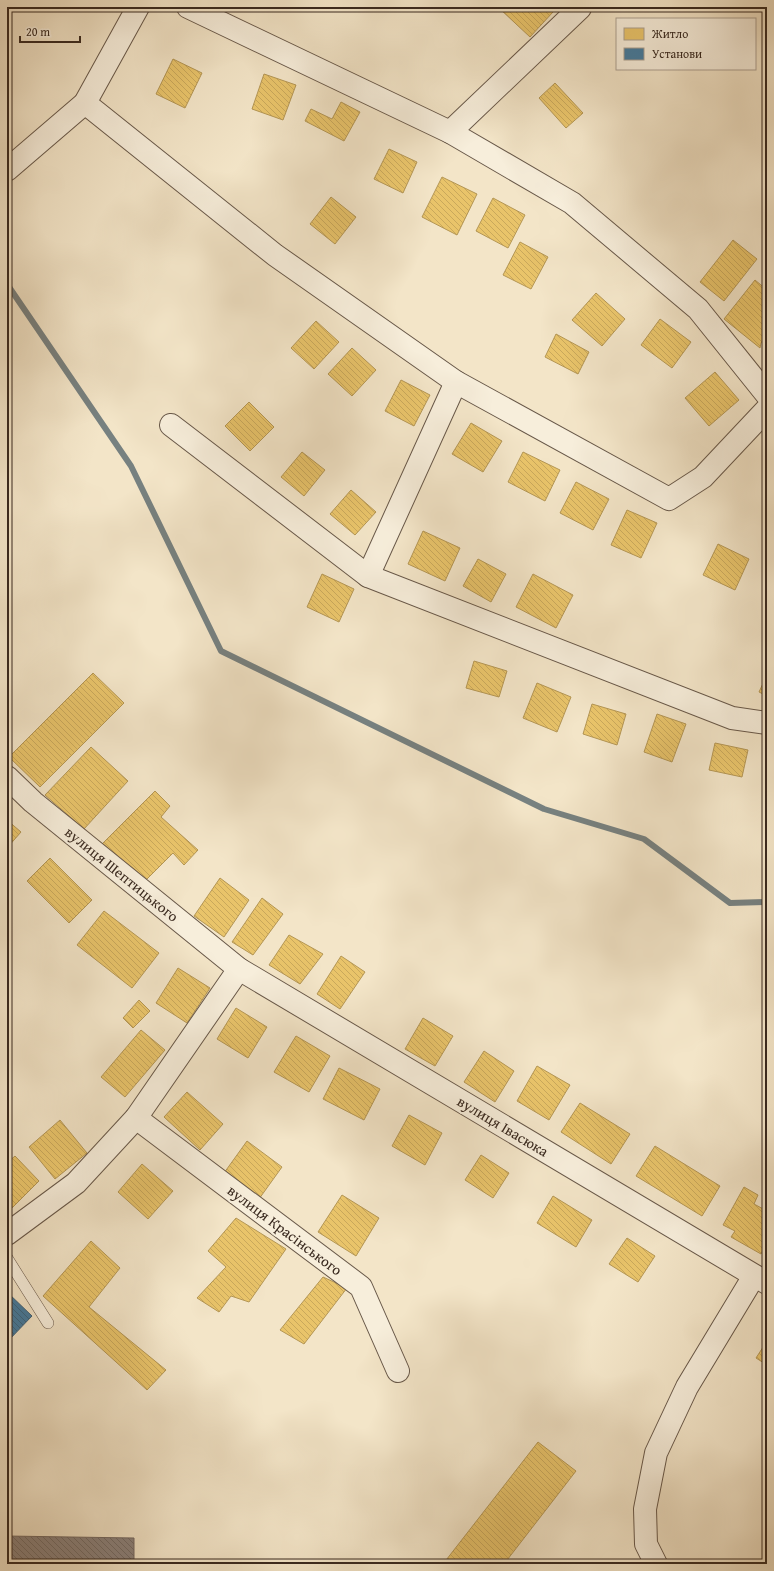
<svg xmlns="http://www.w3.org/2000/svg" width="774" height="1571" viewBox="0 0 774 1571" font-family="'Gentium Book Plus',serif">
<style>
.homes{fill:url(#homes-back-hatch);stroke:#b49654}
.public{fill:url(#public-back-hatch);stroke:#416277}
.industry{fill:url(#industry-back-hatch);stroke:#726760}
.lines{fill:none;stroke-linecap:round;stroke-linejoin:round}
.stream{stroke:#778180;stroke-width:6}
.lane-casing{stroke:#685849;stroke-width:12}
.street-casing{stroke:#685849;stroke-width:24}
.lane{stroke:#f7eedb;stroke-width:11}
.street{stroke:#f7eedb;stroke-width:22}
.labels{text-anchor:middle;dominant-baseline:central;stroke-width:4;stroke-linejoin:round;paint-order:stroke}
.street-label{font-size:15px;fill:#39291f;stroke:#f7eedb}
</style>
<defs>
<pattern id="homes-back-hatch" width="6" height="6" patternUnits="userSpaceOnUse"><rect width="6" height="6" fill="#e9c46a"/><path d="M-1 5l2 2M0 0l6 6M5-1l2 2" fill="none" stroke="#c9a85b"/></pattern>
<pattern id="public-back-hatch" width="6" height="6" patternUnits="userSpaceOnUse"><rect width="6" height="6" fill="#457b9d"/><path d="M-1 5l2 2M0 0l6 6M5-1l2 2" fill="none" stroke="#3b657f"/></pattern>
<pattern id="industry-back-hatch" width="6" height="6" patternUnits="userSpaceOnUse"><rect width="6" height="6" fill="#8a817c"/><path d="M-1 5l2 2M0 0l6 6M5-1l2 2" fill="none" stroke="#726a65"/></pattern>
</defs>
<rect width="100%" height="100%" fill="#f3e5c8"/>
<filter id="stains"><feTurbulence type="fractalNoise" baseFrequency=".005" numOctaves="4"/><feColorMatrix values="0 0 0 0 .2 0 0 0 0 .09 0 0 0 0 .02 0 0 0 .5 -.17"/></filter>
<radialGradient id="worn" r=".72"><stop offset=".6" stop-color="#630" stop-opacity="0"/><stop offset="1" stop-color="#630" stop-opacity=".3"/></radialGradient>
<g class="homes">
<path d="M503,7H548L553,12L530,37L500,9Z"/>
<path d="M173,59L202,73L185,108L156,94Z"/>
<path d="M264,74L296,85L283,120L252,109Z"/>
<path d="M555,83L583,113L566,128L539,98Z"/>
<path d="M341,102L360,112L344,141L305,121L311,109L332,119Z"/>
<path d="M389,149L417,162L403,193L374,179Z"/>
<path d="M442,177L477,194L457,235L422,217Z"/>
<path d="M331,197L356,217L335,244L310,224Z"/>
<path d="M493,198L525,215L508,248L476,231Z"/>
<path d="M733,240L757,259L724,301L700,282Z"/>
<path d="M520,242L548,257L531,289L503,275Z"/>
<path d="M755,280L767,290V335L761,343L760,348L724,319Z"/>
<path d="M596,293L625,319L602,346L572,320Z"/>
<path d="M660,319L691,342L672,368L641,345Z"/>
<path d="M316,321L339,342L314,369L291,348Z"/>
<path d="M556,334L589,352L578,374L545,357Z"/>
<path d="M352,348L376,370L352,396L328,374Z"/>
<path d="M715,372L739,400L709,426L685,398Z"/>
<path d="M401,380L430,395L414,426L385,411Z"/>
<path d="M249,402L274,427L250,451L225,426Z"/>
<path d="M471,423L502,441L483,472L452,454Z"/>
<path d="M302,452L325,470L304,496L281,477Z"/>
<path d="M523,452L560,470L545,501L508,482Z"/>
<path d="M576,482L609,499L593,530L560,513Z"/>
<path d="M351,490L376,512L355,535L330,514Z"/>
<path d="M627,510L657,523L641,558L611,545Z"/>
<path d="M423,531L460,548L445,581L408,564Z"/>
<path d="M718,544L749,559L735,590L703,575Z"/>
<path d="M478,559L506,574L491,602L463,586Z"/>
<path d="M322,574L354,589L339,622L307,607Z"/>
<path d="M533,574L573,595L556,628L516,607Z"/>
<path d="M474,661L507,671L499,697L466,688Z"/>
<path d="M93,673L124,703L40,787L9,757Z"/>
<path d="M767,675V696L759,692Z"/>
<path d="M537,683L571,697L557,732L523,718Z"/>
<path d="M7,694L12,699L7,703Z"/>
<path d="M592,704L626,714L617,745L583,734Z"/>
<path d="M657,714L686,724L672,762L644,752Z"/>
<path d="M715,743L748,750L742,777L709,770Z"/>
<path d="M91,747L128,781L84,829L45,795Z"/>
<path d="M767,776V791L764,790Z"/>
<path d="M155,791L170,806L161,817L198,850L184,865L173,853L145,881L101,845Z"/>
<path d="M7,820L21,832L7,848Z"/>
<path d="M50,858L92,900L69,923L27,881Z"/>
<path d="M220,878L249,900L224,937L194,916Z"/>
<path d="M262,898L283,914L253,955L232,942Z"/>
<path d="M104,911L159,953L132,988L77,945Z"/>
<path d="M289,935L323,954L300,984L269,965Z"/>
<path d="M341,956L365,972L340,1009L317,994Z"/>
<path d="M178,968L210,988L187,1023L156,1003Z"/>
<path d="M139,1000L150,1011L133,1028L123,1018Z"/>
<path d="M236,1008L267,1027L248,1058L217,1039Z"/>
<path d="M423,1018L453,1036L435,1066L405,1049Z"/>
<path d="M141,1030L165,1050L125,1097L101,1077Z"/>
<path d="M296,1036L330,1056L309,1092L274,1072Z"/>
<path d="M484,1051L514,1071L495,1102L464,1082Z"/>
<path d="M537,1066L570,1085L549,1120L517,1101Z"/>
<path d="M339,1068L380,1089L364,1120L323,1099Z"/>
<path d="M187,1092L223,1124L200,1150L164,1117Z"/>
<path d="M580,1103L630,1134L611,1164L561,1132Z"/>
<path d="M409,1115L442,1133L425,1165L392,1146Z"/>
<path d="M60,1120L87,1153L55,1179L29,1147Z"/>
<path d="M247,1141L282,1167L259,1199L224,1173Z"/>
<path d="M655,1146L720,1186L702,1216L636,1176Z"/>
<path d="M481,1155L509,1173L493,1198L465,1180Z"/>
<path d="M15,1156L39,1181L7,1213V1163Z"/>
<path d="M142,1164L173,1191L148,1219L118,1192Z"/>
<path d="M744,1187L758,1195L754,1204L767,1211V1249L764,1248L761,1254L731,1237L735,1231L723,1225Z"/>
<path d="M342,1195L379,1218L356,1256L318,1232Z"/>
<path d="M553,1196L592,1220L576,1247L537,1223Z"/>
<path d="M236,1218L286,1249L249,1302L231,1296L219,1312L197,1298L226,1267L208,1251Z"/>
<path d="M627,1238L655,1256L638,1282L609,1264Z"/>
<path d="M91,1241L120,1268L89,1307L166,1370L147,1390L43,1296Z"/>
<path d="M323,1277L347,1288L304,1344L280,1330Z"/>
<path d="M767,1341V1365L756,1358Z"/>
<path d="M538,1442L576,1471L504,1564H443Z"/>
</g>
<path class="public" d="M7,1292L32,1316L7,1342Z"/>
<path class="industry" d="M7,1536L134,1538V1564H7Z"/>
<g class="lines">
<path class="stream" d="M7,284L131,466L221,651L544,809L644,839L730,903L767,902"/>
<defs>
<path id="lane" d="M7,1258L48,1323"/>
<g id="street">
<path d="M188,7L450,132L572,203L698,309L767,395"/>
<path d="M85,103L275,255L456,382L669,499L703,477L767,409"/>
<path d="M450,132L580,8"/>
<path d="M7,170L85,103L138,7"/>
<path d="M171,425L368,576L732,718L767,723"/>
<path d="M368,576L456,382"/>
<path d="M7,777L33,802L239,969L767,1283"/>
<path d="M136,1118L361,1287L398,1371"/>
<path d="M7,1234L76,1183L136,1118L239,969"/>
<path d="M656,1564L646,1544L645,1509L656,1453L687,1387L754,1276"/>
</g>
</defs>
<use href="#lane" class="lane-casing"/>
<use href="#street" class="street-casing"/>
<use href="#lane" class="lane"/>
<use href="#street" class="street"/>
</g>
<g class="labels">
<g class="street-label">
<text transform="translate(122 874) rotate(39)">вулиця Шептицького</text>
<text transform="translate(503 1126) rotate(31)">вулиця Івасюка</text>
<text transform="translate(285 1230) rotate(37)">вулиця Красінського</text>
</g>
</g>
<rect width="774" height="1571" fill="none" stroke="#f3e5c8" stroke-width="24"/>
<rect x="8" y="8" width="758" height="1555" fill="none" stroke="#39291f" stroke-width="2"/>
<rect x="12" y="12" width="750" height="1547" fill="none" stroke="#39291f"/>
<rect x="616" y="18" width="140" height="52" fill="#f7eedb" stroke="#ab9f90"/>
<rect x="624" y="28" width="20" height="12" fill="#e9c46a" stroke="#ab9f90"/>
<text x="652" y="38" font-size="12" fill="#39291f">Житло</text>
<rect x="624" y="48" width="20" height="12" fill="#457b9d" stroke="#ab9f90"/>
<text x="652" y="58" font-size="12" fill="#39291f">Установи</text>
<path d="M20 36v6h60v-6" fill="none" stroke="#39291f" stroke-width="2"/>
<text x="26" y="36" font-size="12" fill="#39291f" stroke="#f7eedb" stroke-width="3" paint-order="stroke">20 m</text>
<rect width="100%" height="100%" filter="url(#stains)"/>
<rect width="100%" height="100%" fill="url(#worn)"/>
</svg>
